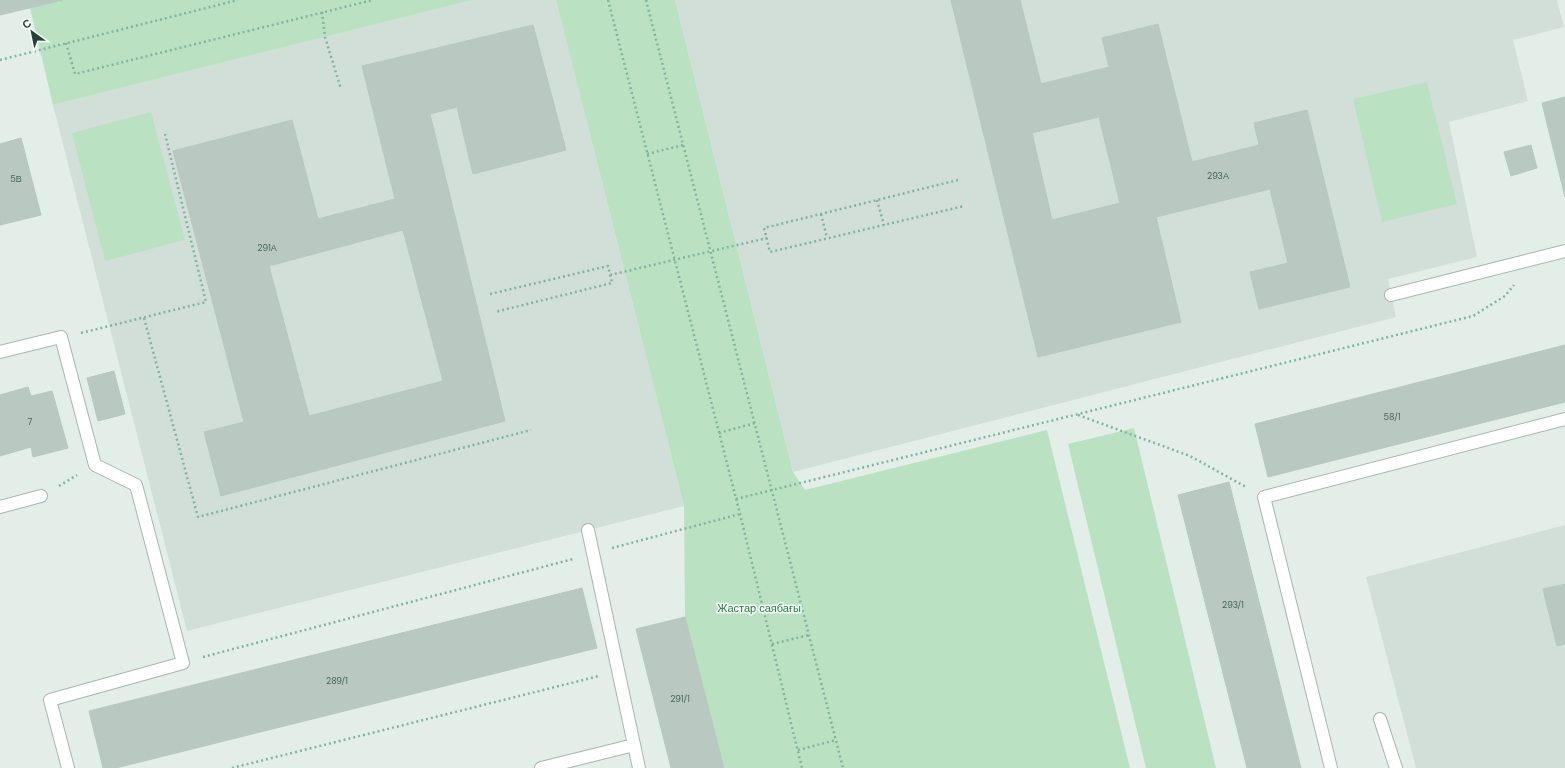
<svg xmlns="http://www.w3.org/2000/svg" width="1565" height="768" viewBox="0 0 1565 768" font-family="'DM Sans',sans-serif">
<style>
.built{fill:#d2ded8}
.green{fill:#bbe1c3}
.building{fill:#b9c9c2;stroke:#b6c8bf;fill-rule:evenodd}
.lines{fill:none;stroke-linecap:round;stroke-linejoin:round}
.service-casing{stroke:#a6b7b0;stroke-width:14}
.path{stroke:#82b4a1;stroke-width:2.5;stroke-dasharray:2 3;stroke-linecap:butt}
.service{stroke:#fff;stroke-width:12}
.labels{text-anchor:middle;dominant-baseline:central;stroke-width:3;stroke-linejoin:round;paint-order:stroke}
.number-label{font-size:9px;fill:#48635a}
.park-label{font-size:11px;fill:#297b44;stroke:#f5faf7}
</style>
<rect width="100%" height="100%" fill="#e4eee9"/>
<g class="built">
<path d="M473,0H556L684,506L187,631L53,105Z"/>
<path d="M675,0H1557L1564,27L1513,40L1528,101L1449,122L1477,257L1388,279L1396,317L793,472Z"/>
<path d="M1565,525V768H1416L1366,577Z"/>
</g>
<g class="green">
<path d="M64,0H473L53,105L30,8Z"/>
<path d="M556,0H675L793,472L805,490L1047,430L1130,768H724L685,617L684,506Z"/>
<path d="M1427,82L1457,204L1382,222L1353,99Z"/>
<path d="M151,112L185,240L105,261L72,133Z"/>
<path d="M1134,428L1216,768H1146L1068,444Z"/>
</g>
<g class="building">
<path d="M0,0H63L0,15Z"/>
<path d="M951,0H1020L1041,84L1109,67L1102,38L1158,24L1192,162L1259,145L1254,123L1307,110L1350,287L1259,309L1250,272L1288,263L1270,189L1156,217L1181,322L1038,357ZM1099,117L1120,203L1052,220L1032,133Z"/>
<path d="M533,25L566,150L473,174L457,107L430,114L505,421L221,496L204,432L244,422L173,151L292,120L318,219L395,199L362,66ZM403,230L443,381L309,416L269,266Z"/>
<path d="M1565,97V197L1542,103Z"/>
<path d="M21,138L41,215L0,225V144Z"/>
<path d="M1531,145L1537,168L1511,176L1504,152Z"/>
<path d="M1565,345V402L1268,477L1255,424Z"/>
<path d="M114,371L125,414L98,421L87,378Z"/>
<path d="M28,387L31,396L52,391L68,448L33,457L31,447L0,456V395Z"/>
<path d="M1229,482L1283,697L1301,768H1247L1178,495Z"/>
<path d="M1565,584V644L1557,646L1543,589Z"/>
<path d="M582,588L597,648L116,768H103L89,711Z"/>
<path d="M685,617L724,768H671L636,629Z"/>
</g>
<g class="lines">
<defs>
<g id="service">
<path d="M1391,295L1565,251"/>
<path d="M0,352L61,337L95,465L136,485L183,663L50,700L68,768"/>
<path d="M0,507L41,496"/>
<path d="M588,530L639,768"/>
<path d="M1380,719L1396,768"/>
<path d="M541,768L634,745"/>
<path d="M1331,768L1264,497L1565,419"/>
</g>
</defs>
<use href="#service" class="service-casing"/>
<g class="path">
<path d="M608,0L740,514L802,768"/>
<path d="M646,0L843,768"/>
<path d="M322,12L325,37L341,89"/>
<path d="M66,43L75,74L373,0"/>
<path d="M0,60L238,0"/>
<path d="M647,154L683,145"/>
<path d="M958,180L764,228L770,252L964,206"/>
<path d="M877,200L884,225"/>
<path d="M821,214L827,238"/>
<path d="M610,275L767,238"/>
<path d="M490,294L608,266L612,283L495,312"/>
<path d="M144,318L198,517L531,430"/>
<path d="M81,333L206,302L165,134"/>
<path d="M1078,415L1190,456L1246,487"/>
<path d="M719,433L755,423"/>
<path d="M59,486L77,475"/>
<path d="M736,499L1473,316L1505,296L1514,285"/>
<path d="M612,548L740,514"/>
<path d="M772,644L809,635"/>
<path d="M203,657L573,559"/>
<path d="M798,750L836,740"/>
<path d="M232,768L599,676"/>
</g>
<use href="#service" class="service"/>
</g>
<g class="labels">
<g class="number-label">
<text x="1218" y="176">293А</text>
<text x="16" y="179">5В</text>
<text x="267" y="248">291А</text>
<text x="1392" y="417">58/1</text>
<text x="30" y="422">7</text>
<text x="1233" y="605">293/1</text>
<text x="337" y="681">289/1</text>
<text x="680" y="699">291/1</text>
</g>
<g class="park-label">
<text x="759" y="608">Жастар саябағы</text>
</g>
</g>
<g transform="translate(32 32) rotate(327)" stroke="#f5faf7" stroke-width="3" paint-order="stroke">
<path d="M0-3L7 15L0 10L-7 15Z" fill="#224137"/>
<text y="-6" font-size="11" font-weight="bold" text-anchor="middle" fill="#224137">С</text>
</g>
</svg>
